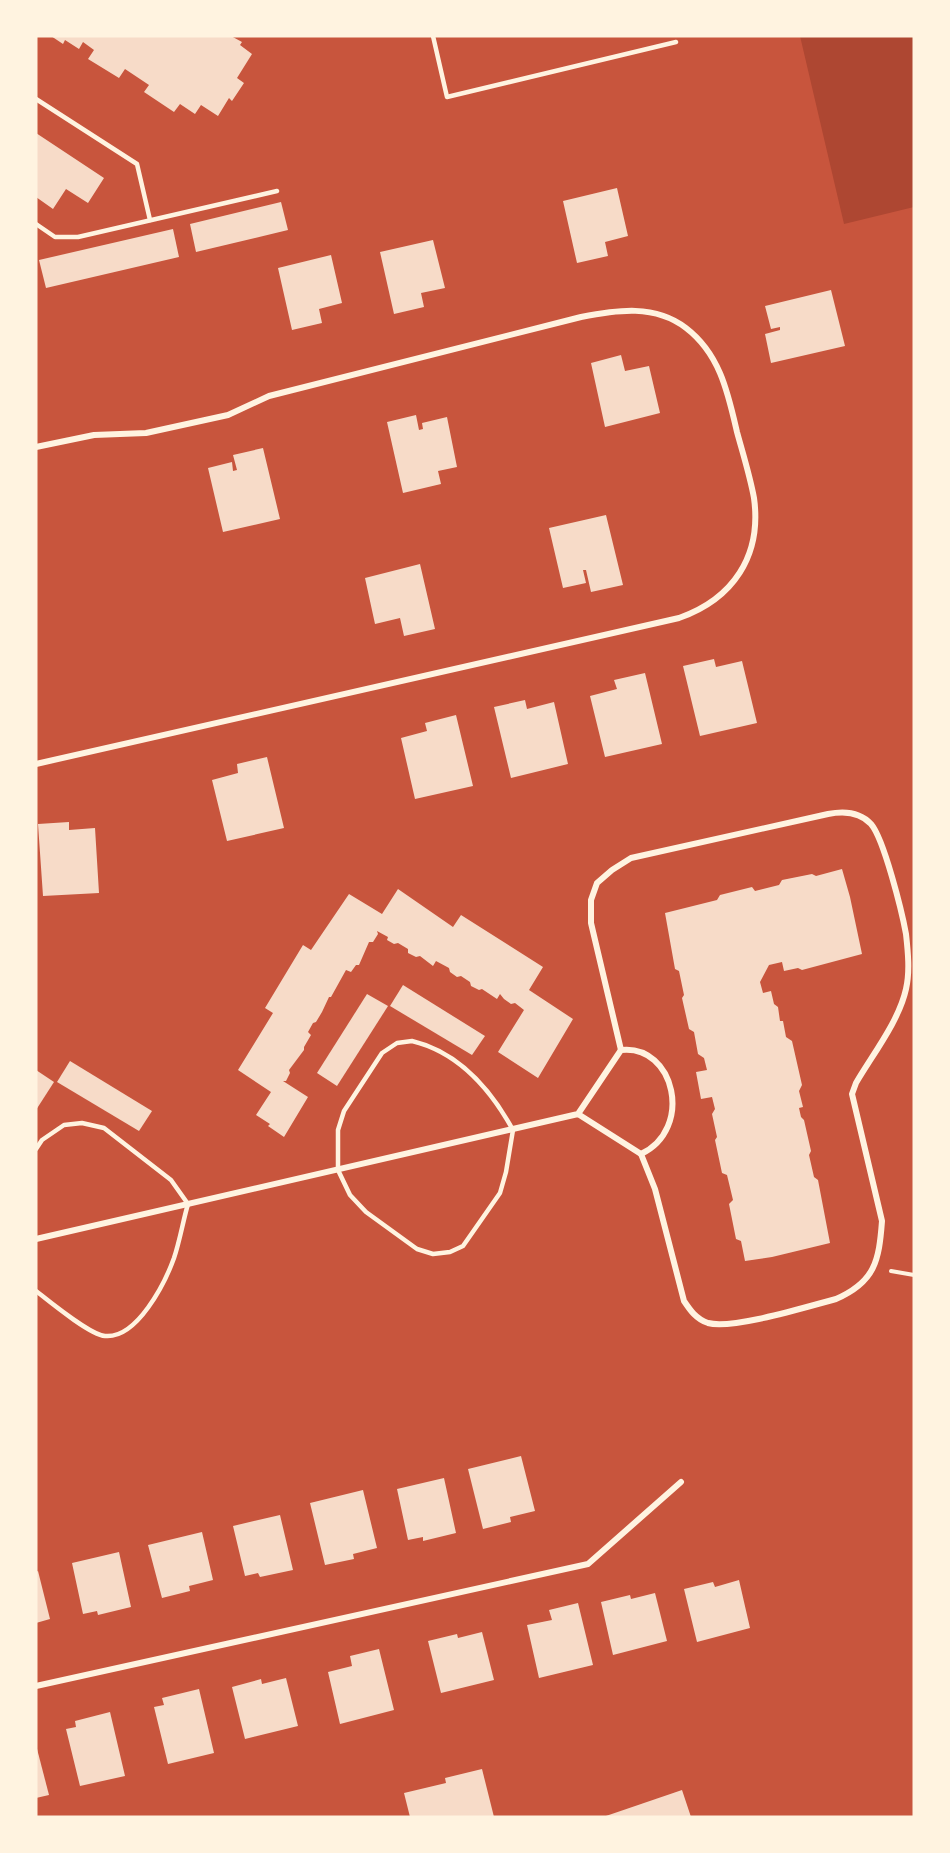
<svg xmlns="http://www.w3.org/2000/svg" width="950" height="1853" viewBox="0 0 950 1853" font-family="'PT Sans',sans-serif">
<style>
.green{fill:#ae4732}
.building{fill:#f7dbc8}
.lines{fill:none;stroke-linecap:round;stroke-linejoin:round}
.path{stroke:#fff3e0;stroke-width:4}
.service{stroke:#fff3e0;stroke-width:4.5}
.minor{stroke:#fff3e0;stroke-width:6}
</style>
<rect width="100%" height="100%" fill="#c8553d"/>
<path class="green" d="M800,36H914V207L844,224Z"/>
<g class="building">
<path d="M51,36H231L242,42L240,45L252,54L237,78L244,83L232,101L229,98L218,116L201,105L195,114L180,104L174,112L144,92L149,85L125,69L119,78L88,59L94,50L83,42L79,49L65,40L63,44Z"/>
<path d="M36,133L104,178L88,203L66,189L53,209L36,197Z"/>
<path d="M617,188L628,236L605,242L608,256L577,263L563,201Z"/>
<path d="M281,202L288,230L196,252L190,224Z"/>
<path d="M173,229L179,257L46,288L39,260Z"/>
<path d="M433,240L445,288L421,293L424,307L394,314L380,252Z"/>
<path d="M331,255L342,303L319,309L322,323L292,330L278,268Z"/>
<path d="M831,290L845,346L771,363L765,334L780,330V327L771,329L765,306Z"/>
<path d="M621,355L625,371L649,366L660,413L605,427L591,363Z"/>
<path d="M416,415L419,430L423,429L422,423L447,417L457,467L438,471L441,484L403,493L387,422Z"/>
<path d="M263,448L280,519L223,532L208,468L232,462L233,471L237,470L233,455Z"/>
<path d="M606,515L623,585L591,592L586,570H583L586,583L563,588L549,528Z"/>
<path d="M420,564L435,629L404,636L400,618L375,624L365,578Z"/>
<path d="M714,659L716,667L742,661L757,723L700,736L683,666Z"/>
<path d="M645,673L662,744L605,757L590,696L617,689L614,680Z"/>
<path d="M525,700L527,709L554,702L568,764L511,778L494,707Z"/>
<path d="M456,715L473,786L415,799L401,738L427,731L425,723Z"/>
<path d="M267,757L284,828L227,841L212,780L238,773L237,764Z"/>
<path d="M69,822V830L95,828L99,893L43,896L38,824Z"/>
<path d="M842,869L850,897L862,954L802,970L798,968L784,971L782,962L769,965L760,982L763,993L771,991L774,1004L778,1007L780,1021H783L786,1037L792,1041L802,1085L799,1091L803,1107L799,1108L801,1117L804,1120L811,1151L809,1155L814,1177L818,1180L830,1243L772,1257L745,1261L741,1241L736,1239L729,1204L733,1200L727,1175L722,1173L715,1140L717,1137L712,1114L715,1109L712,1097L701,1099L696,1072L707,1070L704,1058L698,1054L694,1032L689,1029L682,998L684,995L679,971L675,969L665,913L717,900L720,895L752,887L755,891L779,885L782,880L812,874L816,876Z"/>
<path d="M398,889L453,927L461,915L543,967L529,990L573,1019L538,1078L498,1052L524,1010L515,1003L511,1004L504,999L500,994L497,999L482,989L479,990L471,986L470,982L461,976L457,977L450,972L449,968L436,961L433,966L420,956L416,957L408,953V949L398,943L394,944L387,940L388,937L377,931L378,934L373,942H369L359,965H356L351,972L346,970L331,997H329L322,1012L316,1022L313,1023L308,1032L311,1035L304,1047V1050L289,1070L290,1073L286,1081H283L308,1097L284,1137L268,1126L270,1124L256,1115L271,1092L238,1070L273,1013L265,1008L303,945L311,950L349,894L382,914Z"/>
<path d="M403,985L485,1036L472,1055L390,1006Z"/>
<path d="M367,994L388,1006L337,1086L317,1073Z"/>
<path d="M70,1061L152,1111L139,1131L57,1082Z"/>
<path d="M36,1070L54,1082L36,1110Z"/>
<path d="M521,1456L535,1511L510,1517L511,1522L483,1529L468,1469Z"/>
<path d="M444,1478L456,1533L423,1541V1537L408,1540L397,1489Z"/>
<path d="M363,1490L377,1548L353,1554L354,1559L325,1565L310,1503Z"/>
<path d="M280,1515L293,1570L260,1577L258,1573L245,1576L233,1526Z"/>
<path d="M202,1532L213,1580L189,1586L190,1591L162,1598L148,1545Z"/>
<path d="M119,1552L131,1607L98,1615L97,1611L83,1614L72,1563Z"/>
<path d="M38,1571L50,1619L36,1623V1572Z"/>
<path d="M739,1580L750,1628L697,1642L684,1589L713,1582L715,1587Z"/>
<path d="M655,1593L667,1641L613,1655L601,1602L630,1595L631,1599Z"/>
<path d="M578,1603L593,1665L539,1678L527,1625L552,1620L549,1610Z"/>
<path d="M482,1632L494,1680L441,1693L428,1641L457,1634L458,1638Z"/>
<path d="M379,1649L394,1710L340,1724L328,1672L352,1666L350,1656Z"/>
<path d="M286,1678L298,1726L245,1739L232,1687L261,1679L262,1684Z"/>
<path d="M199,1689L214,1753L168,1764L154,1707L164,1705L162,1698Z"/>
<path d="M110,1712L125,1776L80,1786L66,1729L76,1727L75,1721Z"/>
<path d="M36,1745L49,1795L36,1798Z"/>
<path d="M482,1769L494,1817H410L404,1793L446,1783L445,1778Z"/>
<path d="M682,1790L691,1817H603Z"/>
</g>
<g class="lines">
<path class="path" d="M891,1271L914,1275"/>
<g class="service">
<path d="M433,36L447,97L676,42"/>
<path d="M36,99L137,164L150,220"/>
<path d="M36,224L55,237H78L277,191"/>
<path d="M412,1041C458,1052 491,1090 513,1130L506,1172L500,1193L463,1246L450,1252L433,1254L417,1249L366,1212L350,1195L338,1170V1130L344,1111L382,1053L397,1043Z"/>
<path d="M36,1149L42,1140L64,1125L82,1123L104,1128L171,1180L188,1204C183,1221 180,1240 174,1258C165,1283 137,1339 105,1336C90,1335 50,1302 36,1291"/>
</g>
<g class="minor">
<path d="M36,447L94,435L146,433L228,415L269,396L581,317C617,310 655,304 686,328C720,354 728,393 737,432C743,454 750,476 754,498C762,556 733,599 679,618L36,764"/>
<path d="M621,1050L591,923V900L597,883L612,870L631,858L828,814C843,811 860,812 871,824C884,839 902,912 906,934C908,952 910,972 906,989C899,1021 873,1054 856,1083L852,1094L882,1221C879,1261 875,1282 836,1299C809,1306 732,1330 708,1323C696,1319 690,1310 684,1301L655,1189L641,1154"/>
<path d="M36,1239L578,1114L621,1050C675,1044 694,1129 641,1154L578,1114"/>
<path d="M36,1686L588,1564L681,1482"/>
</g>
</g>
<rect width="950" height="1853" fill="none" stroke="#fff3e0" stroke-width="75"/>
</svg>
